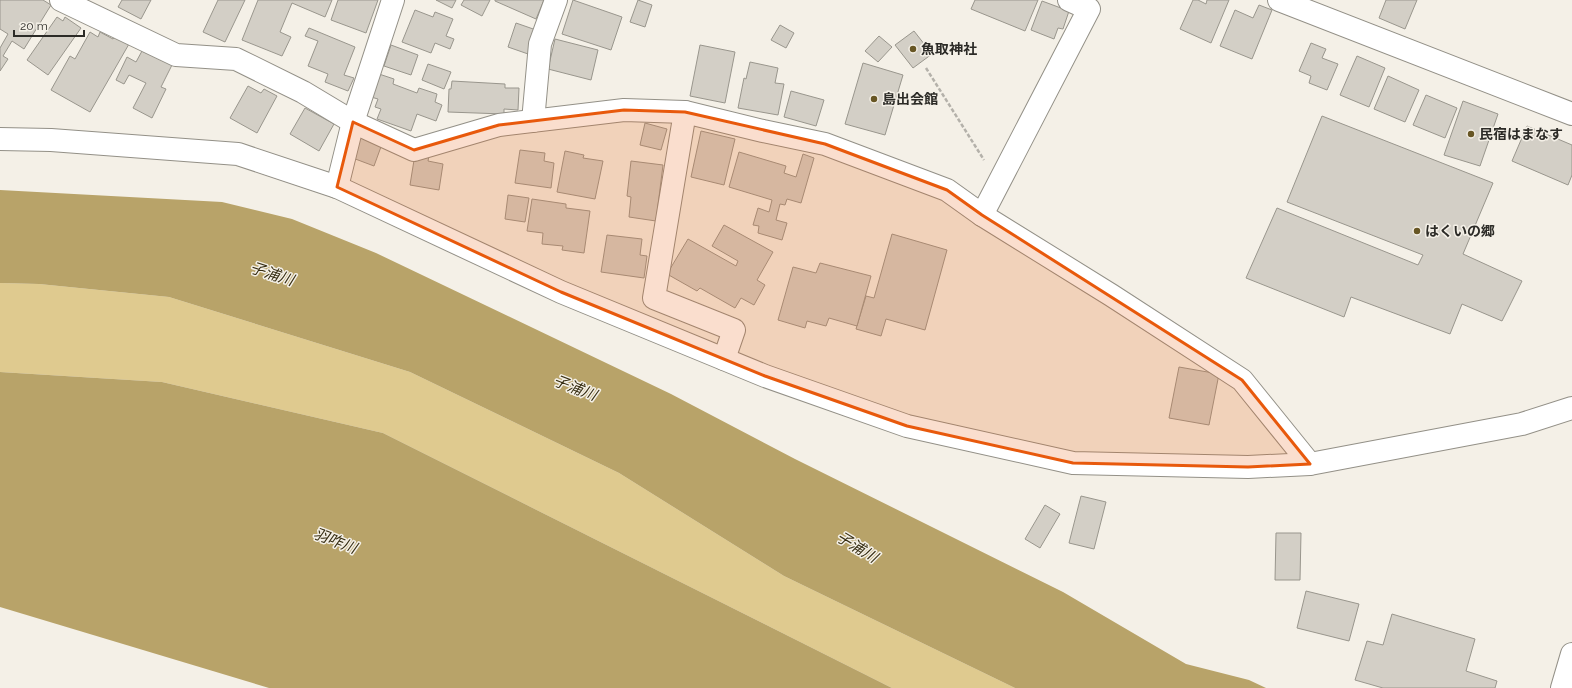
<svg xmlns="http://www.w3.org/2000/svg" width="1572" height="688" viewBox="0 0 1572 688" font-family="Raleway,'Noto Sans JP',sans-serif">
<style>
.green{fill:#dfca8f}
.water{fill:#b8a369}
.building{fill:#d3cfc6;stroke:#99968d}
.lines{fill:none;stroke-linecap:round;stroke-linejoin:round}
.minor-casing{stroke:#939087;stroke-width:24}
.path{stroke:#b4b1aa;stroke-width:2.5;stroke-dasharray:4 2;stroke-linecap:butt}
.minor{stroke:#fff;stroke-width:22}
.marked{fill:#e8590c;fill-opacity:0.2;stroke:#e8590c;stroke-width:3;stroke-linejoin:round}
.poi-dot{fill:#675624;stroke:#f4f0e7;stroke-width:1.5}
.labels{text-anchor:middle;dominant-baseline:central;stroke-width:3;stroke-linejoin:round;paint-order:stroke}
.poi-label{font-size:14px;font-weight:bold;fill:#2c2b27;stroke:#f4f0e7;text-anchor:start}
.water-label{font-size:15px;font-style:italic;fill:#362d12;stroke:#f4f0e7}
</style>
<rect width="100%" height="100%" fill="#f4f0e7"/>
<path class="green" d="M0,283L39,284L169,297L410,372L619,473L784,576L1015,688H892L383,433L162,382L0,372Z"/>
<g class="water">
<path d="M0,190L222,202L292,219L376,253L671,394L795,459L1063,592L1186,664L1249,680L1266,688H1015L784,576L619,473L410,372L169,297L39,284L0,283Z"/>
<path d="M0,372L162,382L383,433L892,688H269L0,607Z"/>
</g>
<g class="building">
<path d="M0,0H43L51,5L24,49L12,41L3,56L8,59L0,71V48L8,34L0,29Z"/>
<path d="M122,0H151L141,19L118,7Z"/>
<path d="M218,0H245L225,42L203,32Z"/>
<path d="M258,0H332L325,17L292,3L280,32L291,37L282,56L242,40Z"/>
<path d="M338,0H378L366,33L331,20Z"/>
<path d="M436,0H456L452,8Z"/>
<path d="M464,0H490L482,16L461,5Z"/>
<path d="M495,0H544L536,19L495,1Z"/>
<path d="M573,0L622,17L611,50L562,34Z"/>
<path d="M638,0L652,5L645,27L630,22Z"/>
<path d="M975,0H1038L1025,31L971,9Z"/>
<path d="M1193,0H1198L1206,4L1207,0H1229L1211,43L1180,29Z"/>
<path d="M1386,0H1417L1405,29L1379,18Z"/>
<path d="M1042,1L1069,11L1063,29L1058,28L1054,39L1031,30Z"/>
<path d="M1259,5L1272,10L1252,59L1220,46L1235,10L1253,18Z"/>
<path d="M415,10L433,17L435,12L453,19L446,36L454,39L450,49L435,43L431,53L402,42Z"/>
<path d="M57,17L63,21L65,17L81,28L48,75L27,60Z"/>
<path d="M516,23L539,31L531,55L508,47Z"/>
<path d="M780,25L794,33L786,48L771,40Z"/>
<path d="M309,28L355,47L344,75L354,78L348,91L325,82L328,74L308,66L318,41L305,36Z"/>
<path d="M914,31L932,54L913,68L895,45Z"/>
<path d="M90,32L98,37L100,32L113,39L115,36L129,44L90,112L51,90L70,56L75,59Z"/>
<path d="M879,36L892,47L878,62L865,51Z"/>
<path d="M555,39L598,50L591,80L548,69Z"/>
<path d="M1311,43L1326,49L1322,58L1338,64L1327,90L1309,83L1311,76L1299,71Z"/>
<path d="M391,45L418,55L411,75L384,66Z"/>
<path d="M700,45L735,52L725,103L690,96Z"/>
<path d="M142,51L172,65L161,87L166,89L152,118L133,108L146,83L129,75L124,84L116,80L127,57L136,62Z"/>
<path d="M1357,56L1385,68L1369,107L1340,95Z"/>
<path d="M750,62L778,68L775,83L784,84L778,115L738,108L744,78L746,79Z"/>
<path d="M863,63L903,75L885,135L845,124Z"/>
<path d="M428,64L451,72L444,89L422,80Z"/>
<path d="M379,74L394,79L393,84L417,93L419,88L437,94L435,102L442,105L436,121L417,114L411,131L377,119L381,109L375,107L378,99L371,97Z"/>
<path d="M1388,76L1419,90L1405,122L1374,109Z"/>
<path d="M452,81L505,84V88H519L518,110L504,109V114L448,112L449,89H451Z"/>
<path d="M248,86L261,93L264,89L277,96L257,133L230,118Z"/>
<path d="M791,91L824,100L816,126L784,117Z"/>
<path d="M1426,95L1457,108L1445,138L1413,125Z"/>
<path d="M1463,101L1498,114L1480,166L1444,155Z"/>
<path d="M305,108L334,124L319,151L290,134Z"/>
<path d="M1322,116L1493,183L1463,254L1522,281L1502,321L1462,304L1450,334L1351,297L1344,317L1246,278L1277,208L1418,265L1423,255L1287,202Z"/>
<path d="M645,123L667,129L661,150L640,145Z"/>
<path d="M1527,126L1572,145V175L1568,185L1512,161Z"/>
<path d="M701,131L735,139L724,185L691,177Z"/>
<path d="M359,135L382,144L374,166L350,157Z"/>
<path d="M520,150L545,153L544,161L554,163L551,188L515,183Z"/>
<path d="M565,151L584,155L583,158L603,161L595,199L557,192Z"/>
<path d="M739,152L786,166L784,173L796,177L803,154L814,158L801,203L787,199L785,205L780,204L776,220L787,223L782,240L758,233L759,226L753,225L758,208L769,212L772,200L729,187Z"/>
<path d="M415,154L429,156L428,161L443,164L439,190L410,185Z"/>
<path d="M631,161L663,165L656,221L629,217L631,197L627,196Z"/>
<path d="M508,195L529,198L525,222L505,219Z"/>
<path d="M532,199L566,204V208L590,211L584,253L562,250L563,246L542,244L543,233L527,231Z"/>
<path d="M724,225L773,252L757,280L765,285L754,305L741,298L735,308L700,288L697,291L667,274L688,239L736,266L738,261L712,246Z"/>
<path d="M892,234L947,250L925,330L886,319L881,336L856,329L866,296L874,298Z"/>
<path d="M607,235L642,239L640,255L647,256L644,278L601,272Z"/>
<path d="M820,263L871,276L857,326L829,318L826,326L807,321L805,328L778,320L793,267L816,273Z"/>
<path d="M1179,367L1219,374L1209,425L1169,418Z"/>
<path d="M1081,496L1106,502L1094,549L1069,543Z"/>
<path d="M1045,505L1060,514L1040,548L1025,539Z"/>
<path d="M1276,533H1301L1300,580H1275Z"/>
<path d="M1306,591L1359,604L1349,641L1297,628Z"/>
<path d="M1392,614L1475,639L1466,671L1497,681L1495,688H1383L1355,680L1367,641L1383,645Z"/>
</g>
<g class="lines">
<defs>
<g id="minor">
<path d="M61,0L176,55L236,59L303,92L353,122L414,150L499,125L624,110L685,112L763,131L825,144L947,190L982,215L1111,295L1242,380L1310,464"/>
<path d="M1279,0L1572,114"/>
<path d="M685,112L654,298L734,330L724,359"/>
<path d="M533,121L540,44L556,0"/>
<path d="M0,139L51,140L238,154L337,187L561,292L765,376L907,426L1073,463L1248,467L1310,464L1522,424L1572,408"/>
<path d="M337,187L353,122L393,0"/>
<path d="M982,215L1089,9L1069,0"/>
<path d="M1562,688L1572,654"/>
</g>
</defs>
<use href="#minor" class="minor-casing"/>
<path class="path" d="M926,68L984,160"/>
<use href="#minor" class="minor"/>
</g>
<path class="marked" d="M624,110L685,112L825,144L947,190L982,215L1242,380L1310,464L1248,467L1073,463L907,426L765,376L561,292L337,187L353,122L414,150L499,125Z"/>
<g class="poi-dot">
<circle cx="913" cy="49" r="4"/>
<circle cx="874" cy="99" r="4"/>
<circle cx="1471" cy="134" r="4"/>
<circle cx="1417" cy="231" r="4"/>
</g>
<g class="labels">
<g class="poi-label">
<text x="921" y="49">魚取神社</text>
<text x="882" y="99">島出会館</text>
<text x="1479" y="134">民宿はまなす</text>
<text x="1425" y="231">はくいの郷</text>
</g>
<g class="water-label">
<text transform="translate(272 274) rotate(18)">子浦川</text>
<text transform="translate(575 388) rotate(21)">子浦川</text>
<text transform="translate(335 541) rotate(21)">羽咋川</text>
<text transform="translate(857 547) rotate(31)">子浦川</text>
</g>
</g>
<path d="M14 30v6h70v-6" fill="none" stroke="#2c2b27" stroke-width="2"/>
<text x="20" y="30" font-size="12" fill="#2c2b27" stroke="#f4f0e7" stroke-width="3" paint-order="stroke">20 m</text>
</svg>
